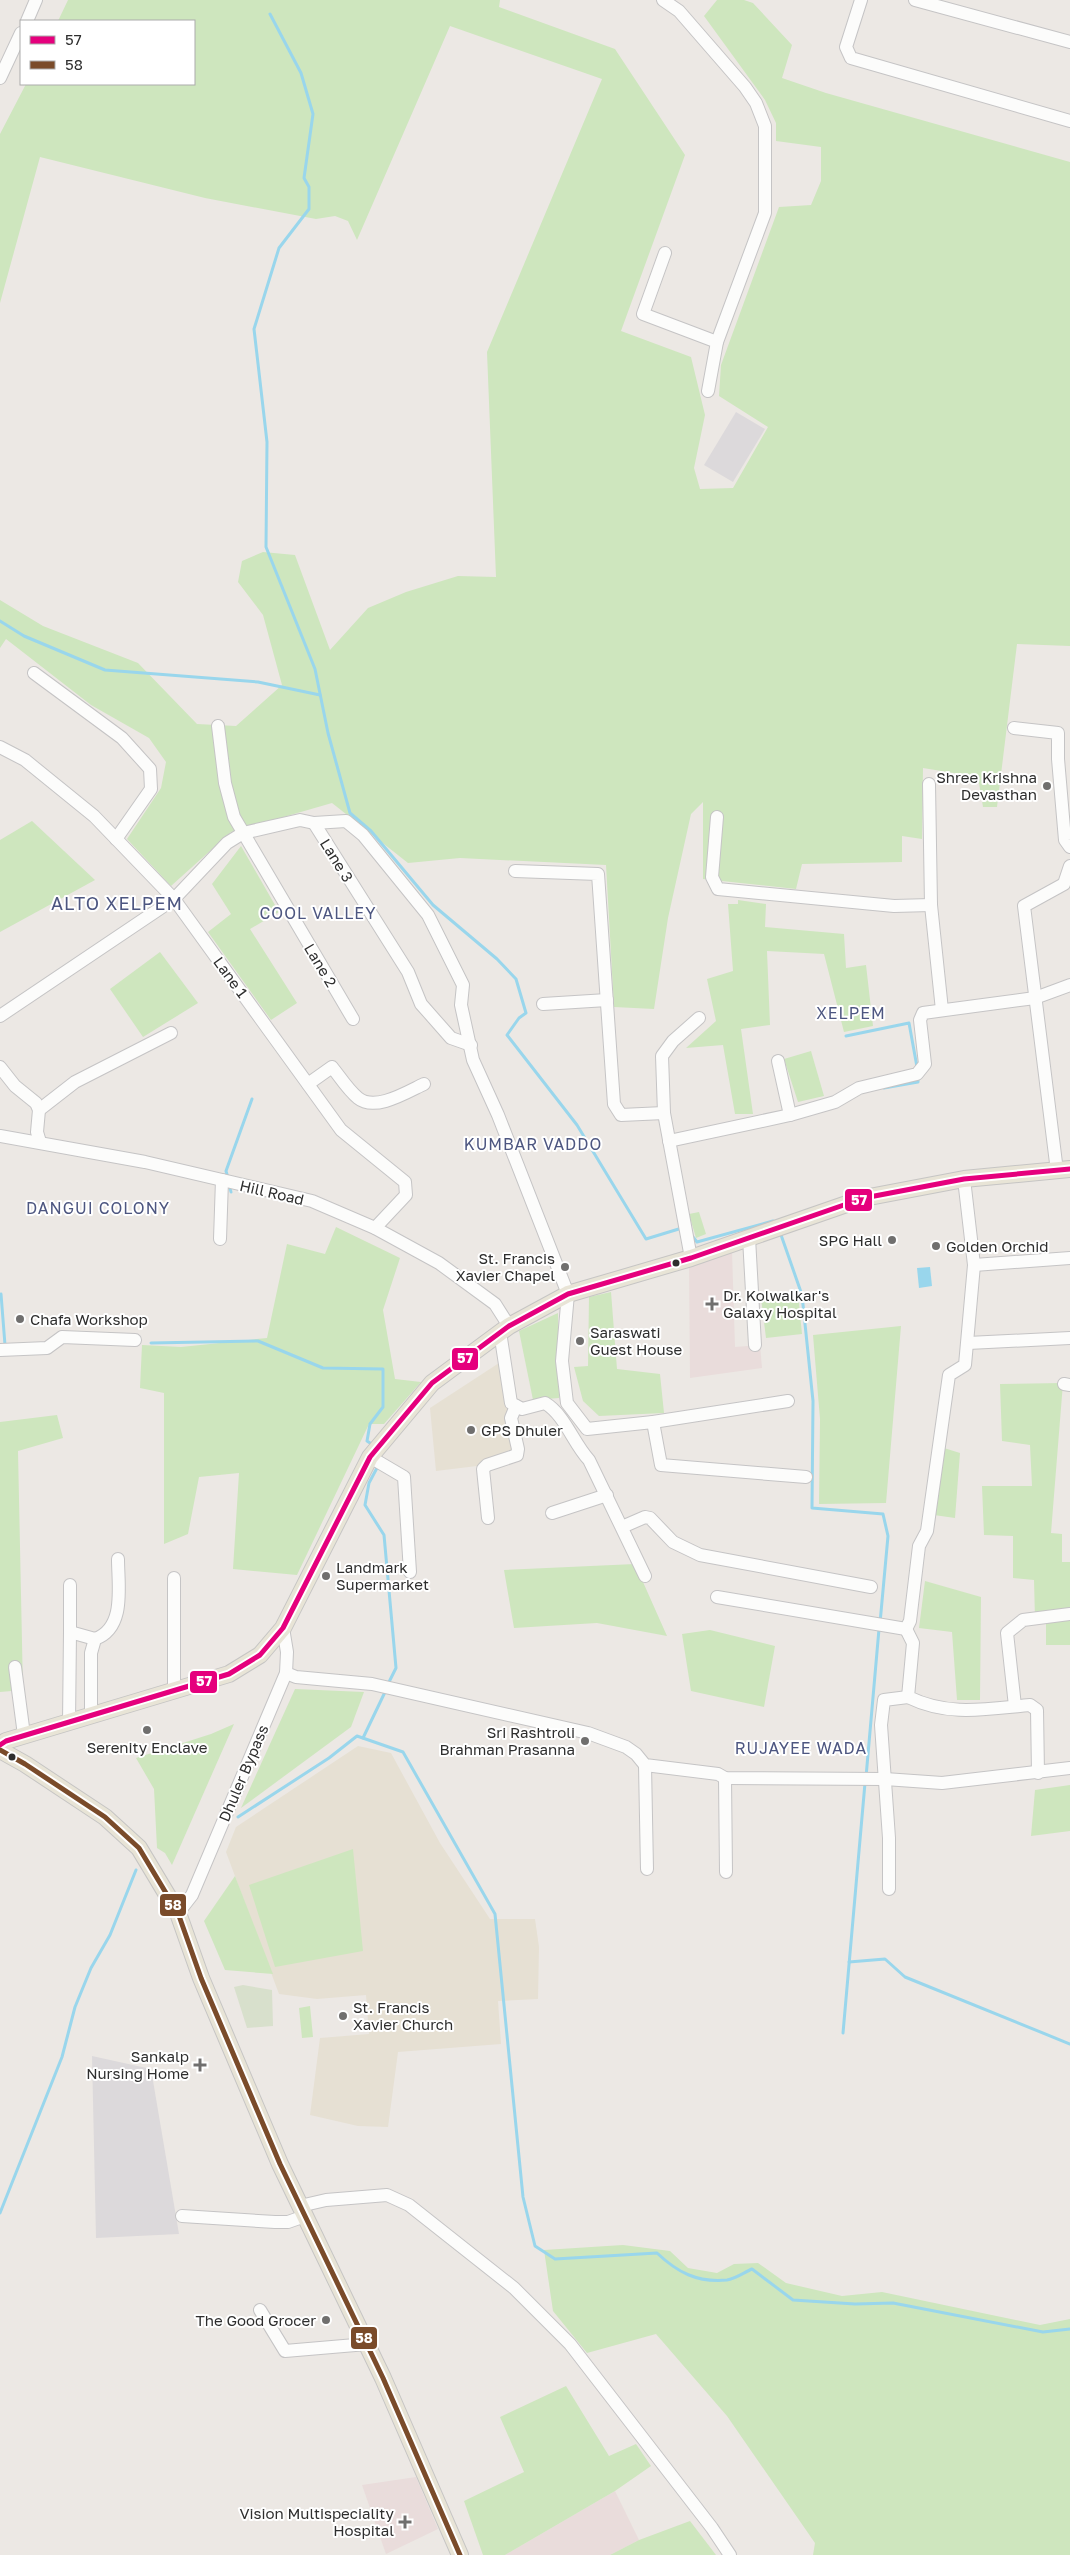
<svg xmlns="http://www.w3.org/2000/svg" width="1070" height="2555" viewBox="0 0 1070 2555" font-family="'Golos Text',sans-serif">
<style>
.industrial{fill:#dcd9db}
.education{fill:#e6e0d3}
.medical{fill:#e9dcdb}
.green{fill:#cee6be}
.cemetery{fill:#d8e0cc}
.water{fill:#99d6ec}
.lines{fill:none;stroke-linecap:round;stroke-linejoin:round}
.stream{stroke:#99d6ec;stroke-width:3}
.minor-casing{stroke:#c5c4c5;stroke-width:14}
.major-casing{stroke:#c6c5c4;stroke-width:18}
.minor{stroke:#fcfcfb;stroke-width:12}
.major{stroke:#e8e4d6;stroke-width:16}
.bus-1-casing{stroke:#fff;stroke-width:9}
.bus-2-casing{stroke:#fff;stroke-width:9}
.bus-1{stroke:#e5007d;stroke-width:5}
.bus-2{stroke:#7a4b2a;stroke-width:5}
.poi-dot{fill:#706f6e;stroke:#fff;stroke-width:2}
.bus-dot{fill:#2e2e2e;stroke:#fff;stroke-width:2}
.labels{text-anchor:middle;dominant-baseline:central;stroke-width:4;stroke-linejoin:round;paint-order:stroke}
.poi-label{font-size:15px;fill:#2e2e2e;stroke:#fff;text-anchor:end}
.street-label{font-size:15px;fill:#2e2e2e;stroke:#fff}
.neighbourhood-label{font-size:16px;letter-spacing:1px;fill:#4d5680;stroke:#fff}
.quarter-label{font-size:18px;letter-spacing:1px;fill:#4d5680;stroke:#fff}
.line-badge{stroke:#fff;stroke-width:2}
.badge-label{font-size:14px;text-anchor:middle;font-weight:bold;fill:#fff}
</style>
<rect width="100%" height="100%" fill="#ece8e4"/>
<g class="industrial">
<path d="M736,412L765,429L733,482L704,465Z"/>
<path d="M92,2056L151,2069L179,2234L96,2238Z"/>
</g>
<g class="education">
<path d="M499,1363L514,1451L477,1466L436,1471L430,1408Z"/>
<path d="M358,1746L391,1753L440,1843L490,1919H535L539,1947L538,1999L498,2001L501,2044L398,2052L388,2127L358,2126L310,2115L320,2038L369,2034L366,1995L317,1999L279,1994L226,1852L236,1827Z"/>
</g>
<g class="medical">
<path d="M732,1251L735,1347L760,1345L762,1368L690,1378L689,1264Z"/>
<path d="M416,2477L438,2529L386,2554L362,2485Z"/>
<path d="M615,2491L639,2540L610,2555H505Z"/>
</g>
<g class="green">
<path d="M68,0H500L499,7L615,49L685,155L621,331L691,357L705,415L694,468L700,489L733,488L768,427L719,396L721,365L779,207L811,205L821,181V147L776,141V123L765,100L704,16L717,0H744L753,3L792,45L782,78L826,93L1070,162V646L1017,644L997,807H983L978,777L923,768L922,839L902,836V862L802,864L796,889L703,879V802L691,814L668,918L654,1009L614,1007L606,865L460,858L408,863L332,803L231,832L171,886L127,839L161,788L166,762L149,738L91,705L6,639L0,648V600L43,626L138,663L197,724L236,726L282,685L263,615L238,582L242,561L263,552L295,555L330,650L368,608L406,592L458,576L496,577L487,352L602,79L450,26L357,240L348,221L335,216L316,219L205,198L40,157L0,303V134L26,84H194V21H58Z"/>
<path d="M32,821L95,880L0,932V840Z"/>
<path d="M241,846L279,912L250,929L297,1003L271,1020L208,932L231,914L212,884Z"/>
<path d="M738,900L766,904L765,927L844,934L846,968L866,965L873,1026L844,1032L824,954L767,951L770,1025L741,1029L753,1114H735L723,1045L686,1048L716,1021L707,979L733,971L728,904H738Z"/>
<path d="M160,952L198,1003L143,1037L110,989Z"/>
<path d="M811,1051L824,1096L798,1102L784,1059Z"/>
<path d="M699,1212L706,1234L696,1238L689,1214Z"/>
<path d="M336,1227L400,1258L383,1310L395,1379L421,1382L384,1424H369L297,1575L233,1569L239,1473L199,1477L188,1534L164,1544V1393L140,1388L142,1345L181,1347L267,1338L287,1244L325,1254Z"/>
<path d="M611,1292L617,1369L660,1374L664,1413L599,1416L583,1401L574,1367L588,1366L589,1297Z"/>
<path d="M798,1293L802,1334L766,1338L761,1298Z"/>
<path d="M558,1313L559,1398L533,1400L519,1331Z"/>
<path d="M901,1326L886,1503L819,1504L820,1419L813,1335Z"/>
<path d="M1063,1383L1051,1533L1062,1534V1562H1070V1645H1046V1619H1035L1034,1580L1013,1578V1536L984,1535L982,1486H1032L1030,1445L1002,1441L1000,1384Z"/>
<path d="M57,1415L63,1438L18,1451L23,1690L0,1692V1422Z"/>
<path d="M944,1448L960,1453L955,1518L934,1515Z"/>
<path d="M635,1564L667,1636L597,1623L514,1628L504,1570Z"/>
<path d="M925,1581L981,1597L980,1700H957L952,1632L919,1628Z"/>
<path d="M710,1630L775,1646L764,1707L691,1691L682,1634Z"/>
<path d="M295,1689L364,1692L351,1727L241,1808Z"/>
<path d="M234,1724L172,1865L165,1853L157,1848L154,1789L136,1758L211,1734Z"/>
<path d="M1070,1785V1831L1031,1836L1035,1790Z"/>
<path d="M353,1849L363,1951L275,1967L249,1885Z"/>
<path d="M235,1876L273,1974L225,1970L204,1921Z"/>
<path d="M310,2006L313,2037L302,2038L299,2008Z"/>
<path d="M623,2245L670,2251L688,2268L717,2273L734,2264L758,2263L786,2283L842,2296L882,2292L1040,2325L1070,2319V2555H813L815,2543L727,2416L656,2334L587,2353L553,2311L544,2250Z"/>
<path d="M566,2386L609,2456L636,2444L651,2466L615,2491L505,2555H483L464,2501L524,2472L500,2417Z"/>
<path d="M690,2521L716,2555H610L639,2540Z"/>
</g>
<path class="cemetery" d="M243,1985L272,1990L273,2026L247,2028L234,1987Z"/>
<path class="water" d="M930,1267L932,1286L919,1288L917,1268Z"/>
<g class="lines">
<g class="stream">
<path d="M270,14L301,73L313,114L304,178L309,187V209L279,248L254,329L267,442L266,547L315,669L328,733L350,813L371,831L433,905L497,959L516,979L526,1013L519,1018L507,1035L577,1125L646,1239L682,1228"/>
<path d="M0,621L24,636L105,670L258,682L320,695"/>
<path d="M846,1036L909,1023L917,1067"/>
<path d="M884,1088L918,1082V1076"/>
<path d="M228,1178L226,1171L252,1099"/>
<path d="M229,1184L231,1192"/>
<path d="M780,1232L802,1295L813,1401L812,1508L883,1514L888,1536L880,1623"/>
<path d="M693,1237L697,1242L773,1221"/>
<path d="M1,1294L5,1345"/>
<path d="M151,1343L258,1341L323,1368L383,1369V1407L370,1424L367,1441L373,1445"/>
<path d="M378,1466L369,1483L365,1505L384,1535L396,1668L388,1684"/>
<path d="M363,1738L386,1690"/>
<path d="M866,1777L879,1629"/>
<path d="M238,1817L329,1758L357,1736L403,1752L495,1914L523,2197L535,2246L555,2259L657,2253C677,2272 697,2283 727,2280C735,2279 745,2272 752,2269L793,2300L855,2304L893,2303L1043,2332L1070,2329"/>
<path d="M849,1962L885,1959L905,1977L1070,2044"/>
<path d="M843,2033L865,1783"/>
<path d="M0,2213L62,2057L75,2007L91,1968L110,1935L136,1870"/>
</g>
<defs>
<g id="minor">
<path d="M663,0L679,11L745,87L756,103L765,126V213L717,342L708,391"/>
<path d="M861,0L846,47L851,58L1070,121"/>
<path d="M915,0L1070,42"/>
<path d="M27,21L36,0"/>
<path d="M0,78L21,33"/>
<path d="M665,253L643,314L717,342"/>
<path d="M34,673L122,738L150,769L151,789L116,839"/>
<path d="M218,726L225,783L234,817L353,1019"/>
<path d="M1014,728L1058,733V759L1065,840L1070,847"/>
<path d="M0,747L25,760L94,816L174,899L341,1130L405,1182L406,1195L375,1228"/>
<path d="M929,784L931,905L942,1010"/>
<path d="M717,817L712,877L718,889L894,906L931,905"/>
<path d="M314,823L408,972L421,1004L451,1038L471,1045"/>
<path d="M515,871L598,874L614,1104L621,1115L664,1113"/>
<path d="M543,1004L607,1000"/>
<path d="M0,1016L174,899L227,843L243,833L300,820L314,823L346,821L363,835L428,915L463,985L461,1005L473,1060L498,1115L568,1294L562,1361L567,1403L587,1429L653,1422L788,1401"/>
<path d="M778,1061L790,1115"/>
<path d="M0,1067L15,1086L36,1103L39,1110L37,1132L40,1142"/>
<path d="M308,1084L332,1067C340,1077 348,1090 358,1098C375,1112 407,1092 424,1084"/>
<path d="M39,1110L75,1082L171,1033"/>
<path d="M0,1136L145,1162L312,1201L375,1228L439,1263L495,1304L509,1326"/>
<path d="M669,1141L790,1115L835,1102L859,1088L917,1074L925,1064L920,1020L923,1013L1035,998L1070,985"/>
<path d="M1057,1171L1024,906L1064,884L1070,866"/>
<path d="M749,1238L755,1345"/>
<path d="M220,1239L222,1180"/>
<path d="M691,1258L664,1113L662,1056L673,1041L699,1018"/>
<path d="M974,1265L1070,1258"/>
<path d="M500,1332L511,1403L522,1409L545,1403C565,1415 573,1443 589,1460L645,1576"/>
<path d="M968,1343L1070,1338"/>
<path d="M0,1350L47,1348L62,1337L135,1340"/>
<path d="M1064,1384L1070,1385"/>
<path d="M653,1422L661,1465L806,1477"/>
<path d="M370,1457L404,1477L410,1572"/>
<path d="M552,1513L607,1495"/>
<path d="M488,1518L483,1469L487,1465L517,1455L518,1449L511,1418L516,1406"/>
<path d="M622,1527L645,1517L650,1518L673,1542L700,1555L871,1587"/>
<path d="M174,1578V1690"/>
<path d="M70,1585V1632L95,1639"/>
<path d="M717,1597L906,1629"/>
<path d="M906,1629L910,1621L919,1546L927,1531L949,1375L965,1365L974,1265L964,1179"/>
<path d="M906,1629L913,1643L908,1697C949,1717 986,1709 1030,1705L1037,1710L1038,1773"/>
<path d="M15,1667L24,1735"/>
<path d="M286,1673L296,1677L372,1684L588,1733L626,1747L636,1754L645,1765L718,1774L725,1778L885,1779L942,1783L1070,1768"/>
<path d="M1015,1706L1007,1633L1023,1620L1070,1614"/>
<path d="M91,1716V1653L95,1639C126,1628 118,1586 118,1559"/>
<path d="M69,1723L70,1632"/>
<path d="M645,1765L647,1869"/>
<path d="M725,1778L726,1872"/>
<path d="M889,1889V1838L881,1725L884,1700L908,1697"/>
<path d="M178,1913L192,1895L286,1673L287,1652L283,1628"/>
<path d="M300,2206L326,2200L387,2195L409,2205L514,2288L570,2344L712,2528L730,2555"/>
<path d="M182,2216L275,2222H288L305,2216"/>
<path d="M260,2310L285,2351L367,2344"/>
</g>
<g id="major">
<path d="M0,1745L6,1741L229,1674L260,1655L283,1628L370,1457L432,1383L509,1326L568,1294L691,1258L864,1198L964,1179L1070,1169"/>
<path d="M0,1750L25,1764L105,1817L139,1848L178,1913L201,1978L280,2164L383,2378L460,2555"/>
</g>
</defs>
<use href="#minor" class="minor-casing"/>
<use href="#major" class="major-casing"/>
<use href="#minor" class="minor"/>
<use href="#major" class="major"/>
<defs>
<path id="bus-1" d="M0,1745L6,1741L229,1674L260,1655L283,1628L370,1457L432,1383L509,1326L568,1294L691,1258L864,1198L964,1179L1070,1169"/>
<path id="bus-2" d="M0,1750L25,1764L105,1817L139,1848L178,1913L201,1978L280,2164L383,2378L460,2555"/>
</defs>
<use href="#bus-1" class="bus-1-casing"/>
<use href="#bus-2" class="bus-2-casing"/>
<use href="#bus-1" class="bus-1"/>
<use href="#bus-2" class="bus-2"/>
</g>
<g class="poi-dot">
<circle cx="1047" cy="786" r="5"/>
<circle cx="892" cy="1240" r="5"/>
<circle cx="936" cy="1246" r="5"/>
<circle cx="565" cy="1267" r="5"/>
<path d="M709.5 1296.5h5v5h5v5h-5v5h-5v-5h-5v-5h5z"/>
<circle cx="20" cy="1319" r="5"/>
<circle cx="580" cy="1341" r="5"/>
<circle cx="471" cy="1430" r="5"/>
<circle cx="326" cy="1576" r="5"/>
<circle cx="147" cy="1730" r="5"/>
<circle cx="585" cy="1741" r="5"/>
<circle cx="343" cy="2016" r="5"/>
<path d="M197.5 2057.5h5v5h5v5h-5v5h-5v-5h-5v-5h5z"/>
<circle cx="326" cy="2320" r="5"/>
<path d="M402.5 2514.5h5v5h5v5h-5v5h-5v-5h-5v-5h5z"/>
</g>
<g class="bus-dot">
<circle cx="676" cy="1263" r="4.5"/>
<circle cx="12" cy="1757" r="4.5"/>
</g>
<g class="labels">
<g class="poi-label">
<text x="1037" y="777">Shree Krishna<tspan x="1037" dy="17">Devasthan</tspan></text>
<text x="882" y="1240">SPG Hall</text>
<text x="946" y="1246" text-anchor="start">Golden Orchid</text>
<text x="555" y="1258">St. Francis<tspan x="555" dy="17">Xavier Chapel</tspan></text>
<text x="723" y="1295" text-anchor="start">Dr. Kolwalkar's<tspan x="723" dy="17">Galaxy Hospital</tspan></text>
<text x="30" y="1319" text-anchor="start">Chafa Workshop</text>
<text x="590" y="1332" text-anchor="start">Saraswati<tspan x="590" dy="17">Guest House</tspan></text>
<text x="481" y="1430" text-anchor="start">GPS Dhuler</text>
<text x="336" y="1567" text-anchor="start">Landmark<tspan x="336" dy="17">Supermarket</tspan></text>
<text x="575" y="1732">Sri Rashtroli<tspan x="575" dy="17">Brahman Prasanna</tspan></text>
<text x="147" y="1747" text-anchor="middle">Serenity Enclave</text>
<text x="353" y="2007" text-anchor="start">St. Francis<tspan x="353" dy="17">Xavier Church</tspan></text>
<text x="189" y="2056">Sankalp<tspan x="189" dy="17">Nursing Home</tspan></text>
<text x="316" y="2320">The Good Grocer</text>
<text x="394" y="2513">Vision Multispeciality<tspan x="394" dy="17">Hospital</tspan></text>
</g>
<g class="street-label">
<text transform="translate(337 860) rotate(58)">Lane 3</text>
<text transform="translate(321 965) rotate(59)">Lane 2</text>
<text transform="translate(231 977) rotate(54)">Lane 1</text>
<text transform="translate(272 1192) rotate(13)">Hill Road</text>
<text transform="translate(243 1773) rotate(-67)">Dhuler Bypass</text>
</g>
<g class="neighbourhood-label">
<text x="318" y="913">COOL VALLEY</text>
<text x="851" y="1013">XELPEM</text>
<text x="533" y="1144">KUMBAR VADDO</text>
<text x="98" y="1208">DANGUI COLONY</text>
<text x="801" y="1748">RUJAYEE WADA</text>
</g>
<g class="quarter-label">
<text x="117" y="903">ALTO XELPEM</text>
</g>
</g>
<g class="line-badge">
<rect x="844" y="1188" width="29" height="24" rx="5" fill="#e5007d"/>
<rect x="451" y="1347" width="28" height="24" rx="5" fill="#e5007d"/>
<rect x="189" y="1670" width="29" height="24" rx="5" fill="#e5007d"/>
<rect x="159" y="1893" width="28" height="24" rx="5" fill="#7a4b2a"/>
<rect x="350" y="2326" width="28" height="24" rx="5" fill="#7a4b2a"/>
</g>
<g class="badge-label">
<text x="859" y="1205">57</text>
<text x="465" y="1363">57</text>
<text x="204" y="1686">57</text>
<text x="173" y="1910">58</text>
<text x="364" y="2343">58</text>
</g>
<rect x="20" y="20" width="175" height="65" fill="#ffffff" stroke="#ababab"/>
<rect x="30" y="36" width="25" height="8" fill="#e5007d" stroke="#ababab"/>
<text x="65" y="45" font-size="15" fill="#2e2e2e">57</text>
<rect x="30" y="61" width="25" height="8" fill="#7a4b2a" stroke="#ababab"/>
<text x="65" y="70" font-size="15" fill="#2e2e2e">58</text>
</svg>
